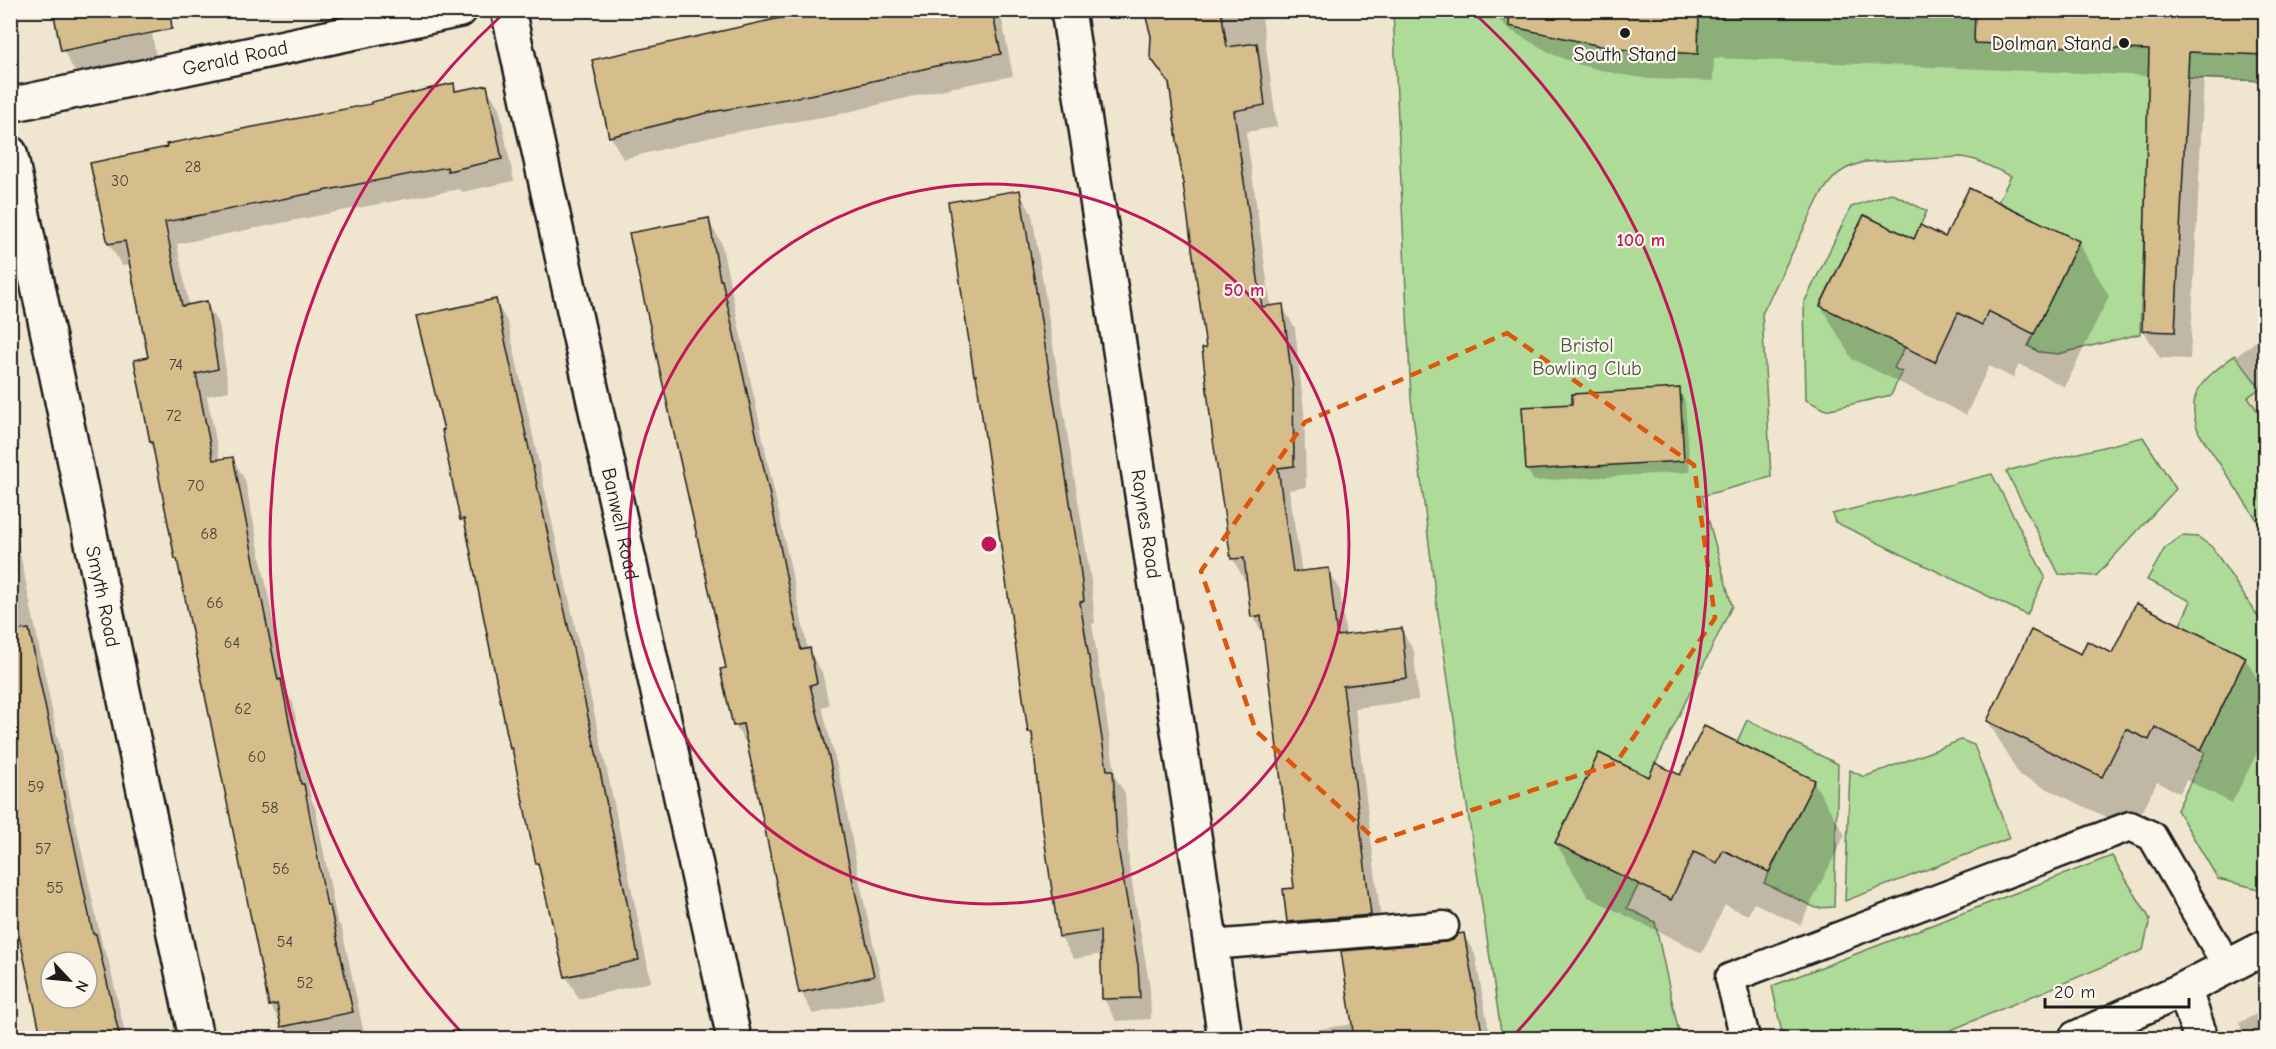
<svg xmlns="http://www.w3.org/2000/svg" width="2276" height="1049" viewBox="0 0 2276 1049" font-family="'Comic Neue',sans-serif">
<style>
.built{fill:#e8dabb}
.green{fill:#afdb99;stroke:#667c5a;stroke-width:1.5}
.shadow{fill:#0003;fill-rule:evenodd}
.building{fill:#d5bd8c;stroke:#1c1c1c;stroke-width:1.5;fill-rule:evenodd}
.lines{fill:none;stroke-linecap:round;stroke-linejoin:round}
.service-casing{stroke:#1c1c1c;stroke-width:33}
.minor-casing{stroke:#1c1c1c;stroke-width:38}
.tertiary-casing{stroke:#1c1c1c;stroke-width:38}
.service{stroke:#fbf7ec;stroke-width:28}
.minor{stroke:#fbf7ec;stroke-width:33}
.tertiary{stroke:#fbf7ec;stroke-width:33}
.marked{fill:none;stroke:#de560d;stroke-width:4.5;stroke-dasharray:12 8;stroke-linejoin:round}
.ring{fill:none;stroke:#c2185b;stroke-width:3}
.poi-dot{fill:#1c1c1c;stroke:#fbf7ec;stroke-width:2}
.labels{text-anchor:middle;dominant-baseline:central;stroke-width:4.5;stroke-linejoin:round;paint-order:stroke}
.number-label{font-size:16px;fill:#4a4438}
.poi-label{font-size:20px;fill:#1c1c1c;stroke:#fbf7ec;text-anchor:end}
.street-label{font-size:20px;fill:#1c1c1c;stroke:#fbf7ec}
.park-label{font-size:20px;fill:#485542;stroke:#fbf7ec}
.centre{fill:#c2185b;stroke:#fbf7ec;stroke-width:3}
.ring-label{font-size:18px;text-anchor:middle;font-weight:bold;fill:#c2185b;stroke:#fbf7ec;stroke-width:4.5;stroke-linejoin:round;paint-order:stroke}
</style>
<rect width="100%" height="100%" fill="#f0e6cf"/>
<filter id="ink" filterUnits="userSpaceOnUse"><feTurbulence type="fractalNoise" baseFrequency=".0167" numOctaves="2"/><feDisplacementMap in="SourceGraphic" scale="12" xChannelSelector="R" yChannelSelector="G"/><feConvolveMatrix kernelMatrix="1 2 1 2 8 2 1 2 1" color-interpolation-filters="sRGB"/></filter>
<g filter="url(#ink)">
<path class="built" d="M2265,383V422L2248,397Z"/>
<g class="green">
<path d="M1393,11H2265V81L2186,78L2146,188L2140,334L2058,354L2039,352L2028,346L2079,241L1998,202L2011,176L1976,160L1962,157L1865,162C1840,168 1832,177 1819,198L1762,314L1771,477L1702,496L1732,606L1649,777L1599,753L1555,843L1639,884L1627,908L1655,922L1680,1038H1502L1436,600L1411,399Z"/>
<path d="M1891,193L1927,211L1914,239L1864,215L1820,305L1905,347L1894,368L1902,372L1891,395L1826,410L1806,400L1804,303L1851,207Z"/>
<path d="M2235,355L2260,388L2248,397L2265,422V532L2199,433C2183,392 2205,378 2235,355Z"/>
<path d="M2143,437L2176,489L2096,576L2059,574L2006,471Z"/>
<path d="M1992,474L2045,577L2027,615L1835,522L1832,514Z"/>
<path d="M2182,536L2198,537L2212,547L2265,627L2266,885L2259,889L2218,879L2177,810L2205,752L2201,750L2246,657L2180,625L2191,601L2147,580L2165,548Z"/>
<path d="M1747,720L1838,764L1834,907L1816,908L1764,883L1814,780L1737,742Z"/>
<path d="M1961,740L1974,745L2010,838L1845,901L1850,770L1864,777Z"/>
<path d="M2112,856L2150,919L2143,950L1932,1038H1783L1772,986Z"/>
</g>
<g class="shadow">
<path d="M55,10H216L149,22L68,48V51L152,34L156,56L75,72L63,50Z"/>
<path d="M845,10H1000L1013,76L949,88L839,114L724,134L623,159L611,137L594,61Z"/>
<path d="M1145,10H1261L1277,127L1246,132L1271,308L1282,306L1295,328L1304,412L1306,487L1289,490L1302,573L1328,569L1340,591L1346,636L1401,629L1414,651L1418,700L1355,708L1383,937L1302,944L1289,922L1295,889L1265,638L1253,616L1248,580L1245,581L1233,559L1207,349L1171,87L1152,57L1153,36Z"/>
<path d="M1489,10H2266V263L2257,248L2263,81L2204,79L2190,359L2160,358L2144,331L2150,76L1714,58L1713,81L1649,79L1617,74L1580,65L1554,55L1510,30Z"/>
<path d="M453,85L457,92L486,86L499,108L514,181L462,192L460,189L341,211L177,244L189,306L206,303L219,324L229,391L207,396L220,461L232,458L245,480L288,694L293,703L311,799L315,807L337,921L342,929L364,1034L341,1038H290L270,1005L180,565L176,559L150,358L131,264L122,266L109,244L373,105ZM303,788L307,792L330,913L327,914Z"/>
<path d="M1019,192L1032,214L1091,581L1095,623L1092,624L1116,779L1125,793L1129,865L1150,988L1151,1019L1116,1021L1104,999L1102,954L1074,959L1061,937L1042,811L1034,741L1029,732L979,381L975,375Z"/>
<path d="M708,220L721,242L808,650L822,672L829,705L822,707L842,786L859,878L885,998L813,1014L801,992L749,748L735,726L722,670L728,669Z"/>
<path d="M1946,239L2078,242L2109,296L2065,387L2019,364L2013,378L1989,366L1966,415L1852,359L1821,306L1914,241Z"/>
<path d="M495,301L508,323L609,780L651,982L579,999L566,976L541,869L538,863L515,754L512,748L468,531L462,519Z"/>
<path d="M2266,333V396L2237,356Z"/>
<path d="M1679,390L1685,401L1690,472L1534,481L1527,470L1574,406Z"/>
<path d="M10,504L67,784L103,948L108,958L126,1038H44L21,937L15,926L10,905ZM51,962H87V998H51Z"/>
<path d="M2136,605L2245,658L2266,693V735L2232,803L2186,780L2180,793L2157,782L2133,830L2019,775L1988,721L2081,656L2112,655Z"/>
<path d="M1680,777L1813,781L1845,835L1800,925L1754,903L1748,915L1725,905L1702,953L1588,897L1556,843L1649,779Z"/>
<path d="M1463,934L1475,954L1488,1025L1495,1038H1301L1300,1032L1353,1024Z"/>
<path d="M2266,1009V1038H2245L2239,1023Z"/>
</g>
<g class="building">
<path d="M53,10H170L172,29L61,51Z"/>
<path d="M816,10H992L1001,54L936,66L826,92L711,112L609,137L592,60Z"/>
<path d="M1144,10H1221L1227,47L1257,43L1265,105L1234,111L1262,307L1283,304L1293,389L1294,466L1278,468L1293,572L1329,568L1337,636L1402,628L1407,678L1343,686L1371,915L1287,922L1283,889L1294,888L1261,616L1251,617L1244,558L1231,559L1213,440L1202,348H1206L1169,83L1150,57L1151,36Z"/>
<path d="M1510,10H1699L1698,54L1614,49L1509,26Z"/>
<path d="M1975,10H2265V55L2189,52L2175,332L2142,331L2149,50L1974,43Z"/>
<path d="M454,83L455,91L487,85L502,159L448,171L447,167L328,190L165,222L182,306L207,301L218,369L196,374L213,460L233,457L278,680L281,679L301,784H304L327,906H330L353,1012L281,1027L277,1004L269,1006L177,559H175L152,442H150L134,360L148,357L125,241L108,244L90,163L167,147L166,144L371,104V102Z"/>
<path d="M1969,188L2079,241L2034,334L1988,311L1982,325L1958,313L1935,362L1820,306L1864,215L1914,239L1920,225L1945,237Z"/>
<path d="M1020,190L1079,558L1084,601L1080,602L1107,770H1113L1117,842L1138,965L1140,998L1102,999L1100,931L1059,937L1040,811L1032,732H1028L976,375H974L948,202Z"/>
<path d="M709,218L720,280H722L770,496L801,650L810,648L817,683L810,685L830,762L847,855L874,976L799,993L743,724L733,726L720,669L726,668L714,612L629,233Z"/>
<path d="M496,299L597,757L639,960L565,977L538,863L536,864L532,845L512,748L510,749L464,519L460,520L442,430H444L416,316Z"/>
<path d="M1680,388L1684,461L1526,470L1522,407L1572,404V394Z"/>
<path d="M2136,603L2246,657L2201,750L2155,727L2149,740L2126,729L2102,777L1987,721L2031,630L2081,654L2087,641L2112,653Z"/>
<path d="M29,629L93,934H96L120,1038H64L62,1031L41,1036L17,926L10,928V631ZM51,962H87V998H51Z"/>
<path d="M1704,726L1815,780L1769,872L1723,850L1717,863L1694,852L1671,900L1555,843L1599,753L1649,777L1655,763L1680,775Z"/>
<path d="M1464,933L1483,1038H1354L1341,951L1445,942L1453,940L1458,934Z"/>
</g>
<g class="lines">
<defs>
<g id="service">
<path d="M1211,945L1444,926"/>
<path d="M1745,1038L1730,978L2130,826L2152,836L2228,967"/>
</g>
<g id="minor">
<path id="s1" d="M508,10L734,1038"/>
<path id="s2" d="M1068,10L1225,1038"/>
<path id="s3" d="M10,105L460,10"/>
<path id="s4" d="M10,153L196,1038"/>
<path d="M2184,989L2201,1038"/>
</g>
<path id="tertiary" d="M2076,1038L2184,989L2266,947"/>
</defs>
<use href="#service" class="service-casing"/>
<use href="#minor" class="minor-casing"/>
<use href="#tertiary" class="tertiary-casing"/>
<use href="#service" class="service"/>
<use href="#minor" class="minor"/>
<use href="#tertiary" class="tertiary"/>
</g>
</g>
<path class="marked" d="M1507,333L1694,465L1715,618L1616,763L1377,841L1256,731L1201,571L1305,422Z"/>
<g class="ring">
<circle cx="989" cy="544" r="360"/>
<path d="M463 1034A719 719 0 0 1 503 14M1475 14A719 719 0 0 1 1515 1034"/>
</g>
<g class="poi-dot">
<circle cx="1625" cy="33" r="6"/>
<circle cx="2124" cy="43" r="6"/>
</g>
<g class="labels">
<g class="number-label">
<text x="193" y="167">28</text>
<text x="120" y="181">30</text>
<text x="176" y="365">74</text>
<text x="174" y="416">72</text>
<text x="196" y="486">70</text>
<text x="209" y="534">68</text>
<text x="215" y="603">66</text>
<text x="232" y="643">64</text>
<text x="243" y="709">62</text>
<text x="257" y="757">60</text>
<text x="36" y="787">59</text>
<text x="270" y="808">58</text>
<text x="43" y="849">57</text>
<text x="281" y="869">56</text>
<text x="55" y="888">55</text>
<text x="285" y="942">54</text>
<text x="305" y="983">52</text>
</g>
<g class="poi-label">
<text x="2112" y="43">Dolman Stand</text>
<text x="1625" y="54" text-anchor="middle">South Stand</text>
</g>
<g class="street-label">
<text stroke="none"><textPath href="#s3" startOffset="230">Gerald Road</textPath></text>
<text stroke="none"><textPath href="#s2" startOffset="520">Raynes Road</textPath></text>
<text stroke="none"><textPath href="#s1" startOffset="526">Banwell Road</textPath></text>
<text stroke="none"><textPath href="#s4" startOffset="453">Smyth Road</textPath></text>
</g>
<g class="park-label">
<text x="1587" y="345">Bristol<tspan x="1587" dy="23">Bowling Club</tspan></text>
</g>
</g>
<circle cx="989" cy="544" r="9" class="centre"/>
<g class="ring-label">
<text x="1641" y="246">100 m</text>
<text x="1244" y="296">50 m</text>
</g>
<rect width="2276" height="1049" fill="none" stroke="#fbf7ec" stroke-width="36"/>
<rect x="18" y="18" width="2240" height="1013" fill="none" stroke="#1c1c1c" stroke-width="2" filter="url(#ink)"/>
<g transform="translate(69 980) rotate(116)"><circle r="28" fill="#fbf7ec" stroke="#a29f99" stroke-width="1.5"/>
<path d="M0-4.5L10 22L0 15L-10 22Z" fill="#1c1c1c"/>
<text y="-9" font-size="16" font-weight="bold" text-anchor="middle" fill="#1c1c1c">N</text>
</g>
<path d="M2045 998v9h144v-9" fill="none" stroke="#1c1c1c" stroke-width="3"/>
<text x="2054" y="998" font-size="18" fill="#1c1c1c" stroke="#fbf7ec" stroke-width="4.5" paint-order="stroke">20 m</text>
</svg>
